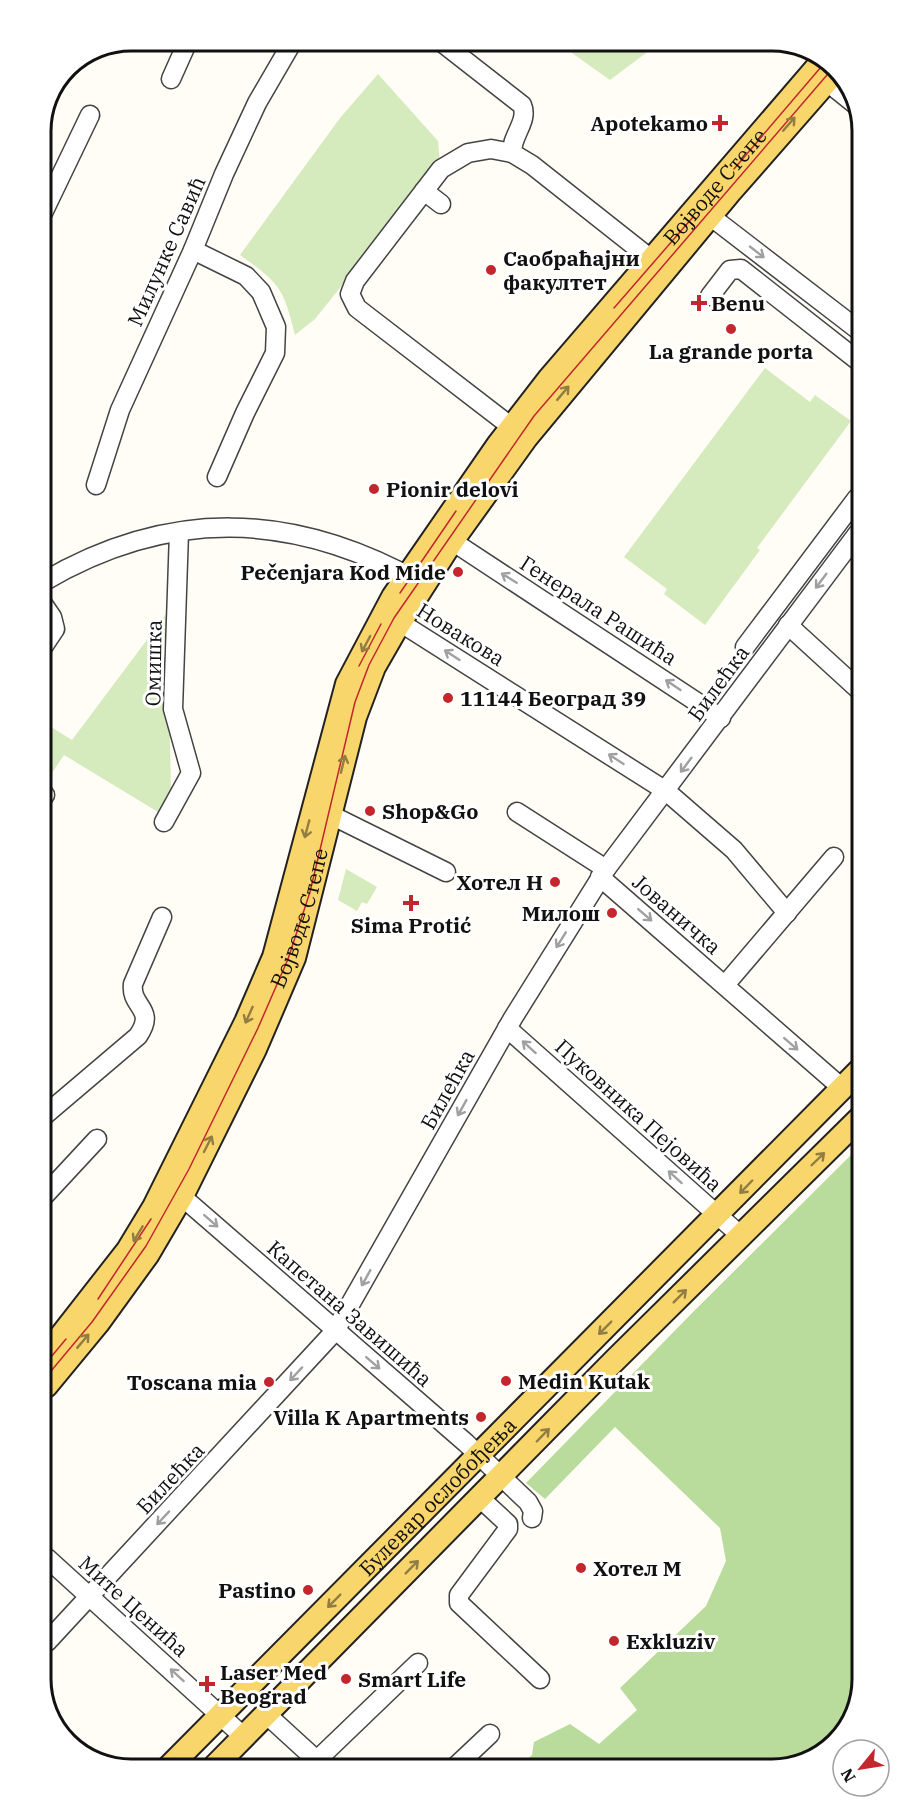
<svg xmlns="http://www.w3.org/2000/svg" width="903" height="1810" viewBox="0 0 903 1810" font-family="'IBM Plex Serif',serif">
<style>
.green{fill:#d5ebbd}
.forest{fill:#b9dc9c}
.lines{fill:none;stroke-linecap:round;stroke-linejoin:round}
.minor-casing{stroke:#444;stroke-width:21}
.major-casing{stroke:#222;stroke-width:26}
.minor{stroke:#fff;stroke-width:18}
.major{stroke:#f9d66b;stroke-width:22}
.tram{stroke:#c4262e;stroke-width:1.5}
.oneway{stroke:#917d42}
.oneway2{stroke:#a0a0a0}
.poi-dot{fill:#c4262e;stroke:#fff;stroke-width:2}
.labels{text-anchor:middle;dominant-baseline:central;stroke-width:6;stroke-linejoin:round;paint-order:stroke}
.poi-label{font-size:21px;font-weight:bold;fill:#111;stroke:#fff;text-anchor:start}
.street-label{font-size:21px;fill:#111;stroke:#fff}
.rim{fill:none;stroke:#111;stroke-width:3}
</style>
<rect width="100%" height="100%" fill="#fffdf5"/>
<g class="green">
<path d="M555,41H656L650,50L610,80Z"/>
<path d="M378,74L438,141L440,163L315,319L295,335C283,287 280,284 240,255L340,118Z"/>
<path d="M765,368L810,402L815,395L851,421L757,548L760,550L705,625L664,594L667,589L624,557Z"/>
<path d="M167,613L171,789L158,812L64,755L43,786V722L72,740Z"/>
<path d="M346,869L377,887L367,904L362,902L357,911L338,900Z"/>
</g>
<path class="forest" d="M860,1146L862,1679L847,1730L806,1763L521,1765L532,1755L534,1742L570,1724L599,1744L637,1710L620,1688L706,1606L726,1561L720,1528L615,1427L545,1499L526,1483L693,1312Z"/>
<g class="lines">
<defs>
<g id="minor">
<path d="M440,41L522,105C529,121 511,136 512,153"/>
<path d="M171,79L188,41"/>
<path d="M826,81L856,105"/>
<path d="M424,191L441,204"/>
<path d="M701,209L857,329"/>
<path d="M41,217L90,115"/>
<path d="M193,250L246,276L261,292L276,327L275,353L245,413L217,477"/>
<path d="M710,296L730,270L741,269L857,360"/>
<path d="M522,435L357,308L350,294L355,281L441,169L468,153L491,149L512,153L532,165L651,259"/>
<path d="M96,485L120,410L193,250L224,174L257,103L293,41"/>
<path d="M452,541L721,718"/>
<path d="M43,582C169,508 292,511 419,582"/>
<path d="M43,604L52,617L55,629L43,647"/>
<path d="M390,616L666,791L734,850L787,913"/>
<path d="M788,625L858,689"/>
<path d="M745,647L857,498"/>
<path d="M43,797L45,795"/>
<path d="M517,812L606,869"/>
<path d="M331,815L446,872"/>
<path d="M164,822L191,773L173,709L179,532"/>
<path d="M600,877L842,1088"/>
<path d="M725,985L834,857"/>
<path d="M507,1028L740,1235"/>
<path d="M45,1115L138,1036C157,1008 130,1008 133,984L162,917"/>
<path d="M172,1188L466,1443L528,1502L533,1511L532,1518"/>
<path d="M45,1195L97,1139"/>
<path d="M481,1499L508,1524V1529L459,1595V1603L540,1679"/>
<path d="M47,1558L244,1737"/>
<path d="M47,1642L335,1331L513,1018L606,869L858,533"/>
<path d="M266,1714L324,1767"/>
<path d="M316,1761L418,1663"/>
<path d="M456,1766L490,1734"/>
</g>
<g id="major">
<path id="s1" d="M46,1355L128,1250L154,1207L246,1022L274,957L347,684L393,597L498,445L549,379L825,58"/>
<path d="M46,1386L98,1323L148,1254L182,1196L255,1049L294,958L355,717L374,667L397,627L452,541L526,438L730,192L836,71"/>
<path d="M213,1768L615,1360L860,1118"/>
<path id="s2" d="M167,1769L860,1070"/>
</g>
</defs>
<use href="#minor" class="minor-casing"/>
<use href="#major" class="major-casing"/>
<use href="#minor" class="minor"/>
<use href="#major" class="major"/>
<g class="tram">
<path d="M734,169L827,60"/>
<path d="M614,308L693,217"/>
<path d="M400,593L456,511"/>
<path d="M359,666L381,624"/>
<path d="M98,1299L151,1219"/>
<path d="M46,1363L66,1339"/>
<path id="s3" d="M46,1377L92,1322L146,1246L189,1169L258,1028L288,959L310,892L355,702L369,665L394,618L534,416L833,68"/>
</g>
</g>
<defs><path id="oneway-shaft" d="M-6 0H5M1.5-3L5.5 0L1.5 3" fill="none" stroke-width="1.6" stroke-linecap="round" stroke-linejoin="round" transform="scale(1.5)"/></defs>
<g class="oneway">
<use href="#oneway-shaft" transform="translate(789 124) rotate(-49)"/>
<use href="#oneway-shaft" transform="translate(563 393) rotate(-50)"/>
<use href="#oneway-shaft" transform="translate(366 644) rotate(118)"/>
<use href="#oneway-shaft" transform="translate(343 764) rotate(-76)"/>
<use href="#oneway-shaft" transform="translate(307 829) rotate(105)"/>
<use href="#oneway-shaft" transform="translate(249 1015) rotate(114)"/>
<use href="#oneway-shaft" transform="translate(208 1144) rotate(-63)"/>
<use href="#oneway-shaft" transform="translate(818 1159) rotate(-44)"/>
<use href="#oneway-shaft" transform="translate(746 1187) rotate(134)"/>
<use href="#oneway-shaft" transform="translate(138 1234) rotate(121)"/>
<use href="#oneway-shaft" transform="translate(680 1296) rotate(-45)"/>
<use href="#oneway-shaft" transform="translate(605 1328) rotate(135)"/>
<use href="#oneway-shaft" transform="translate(83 1341) rotate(-50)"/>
<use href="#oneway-shaft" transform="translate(543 1435) rotate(-46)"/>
<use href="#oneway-shaft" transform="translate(412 1567) rotate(-45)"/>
<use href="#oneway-shaft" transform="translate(334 1601) rotate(135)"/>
</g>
<g class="oneway2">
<use href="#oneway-shaft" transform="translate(757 252) rotate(38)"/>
<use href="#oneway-shaft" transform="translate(509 578) rotate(-148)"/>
<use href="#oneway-shaft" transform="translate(821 581) rotate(127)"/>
<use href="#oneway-shaft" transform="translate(452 655) rotate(-147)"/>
<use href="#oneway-shaft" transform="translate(673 685) rotate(-146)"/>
<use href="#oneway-shaft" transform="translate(616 759) rotate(-147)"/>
<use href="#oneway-shaft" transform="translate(686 765) rotate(127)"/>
<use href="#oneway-shaft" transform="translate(645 915) rotate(41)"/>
<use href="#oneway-shaft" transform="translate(561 940) rotate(122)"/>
<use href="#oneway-shaft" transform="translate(791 1044) rotate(41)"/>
<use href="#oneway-shaft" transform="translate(529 1047) rotate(-138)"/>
<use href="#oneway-shaft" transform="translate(462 1108) rotate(119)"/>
<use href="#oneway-shaft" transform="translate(675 1177) rotate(-138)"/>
<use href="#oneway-shaft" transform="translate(211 1221) rotate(41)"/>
<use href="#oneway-shaft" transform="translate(366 1278) rotate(119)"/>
<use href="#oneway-shaft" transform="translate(373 1363) rotate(41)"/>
<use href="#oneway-shaft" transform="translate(296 1374) rotate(133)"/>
<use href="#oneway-shaft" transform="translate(163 1518) rotate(133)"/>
<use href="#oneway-shaft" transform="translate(177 1675) rotate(-138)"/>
</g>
<g class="poi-dot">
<path d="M717 114h6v6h6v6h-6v6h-6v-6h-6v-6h6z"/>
<circle cx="491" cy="270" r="6"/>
<path d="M696 294h6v6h6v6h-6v6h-6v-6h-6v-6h6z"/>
<circle cx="731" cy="329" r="6"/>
<circle cx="374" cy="489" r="6"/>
<circle cx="458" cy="572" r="6"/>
<circle cx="448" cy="698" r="6"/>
<circle cx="370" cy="811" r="6"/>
<circle cx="555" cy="882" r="6"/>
<path d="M408 894h6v6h6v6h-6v6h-6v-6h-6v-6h6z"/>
<circle cx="612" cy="913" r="6"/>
<circle cx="506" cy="1381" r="6"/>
<circle cx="269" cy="1382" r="6"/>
<circle cx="481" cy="1417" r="6"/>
<circle cx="581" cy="1568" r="6"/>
<circle cx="308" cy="1590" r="6"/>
<circle cx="614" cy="1641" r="6"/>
<circle cx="346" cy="1679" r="6"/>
<path d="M204 1675h6v6h6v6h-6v6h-6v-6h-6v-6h6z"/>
</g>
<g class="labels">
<g class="poi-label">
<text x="708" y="123" text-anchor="end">Apotekamo</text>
<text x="503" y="258">Саобраћајни<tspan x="503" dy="24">факултет</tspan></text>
<text x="711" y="303">Benu</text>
<text x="731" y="351" text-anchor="middle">La grande porta</text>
<text x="386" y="489">Pionir delovi</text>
<text x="446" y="572" text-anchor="end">Pečenjara Kod Mide</text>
<text x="460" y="698">11144 Београд 39</text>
<text x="382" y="811">Shop&amp;Go</text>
<text x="543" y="882" text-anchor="end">Хотел Н</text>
<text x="600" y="913" text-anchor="end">Милош</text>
<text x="411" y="925" text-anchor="middle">Sima Protić</text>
<text x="518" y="1381">Medin Kutak</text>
<text x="257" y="1382" text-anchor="end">Toscana mia</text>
<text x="469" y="1417" text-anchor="end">Villa K Apartments</text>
<text x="593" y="1568">Хотел М</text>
<text x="296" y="1590" text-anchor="end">Pastino</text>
<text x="626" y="1641">Exkluziv</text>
<text x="220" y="1672">Laser Med<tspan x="220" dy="24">Beograd</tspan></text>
<text x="358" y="1679">Smart Life</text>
</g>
<g class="street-label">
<text stroke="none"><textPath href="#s1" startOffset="1364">Војводе Степе</textPath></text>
<text transform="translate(166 251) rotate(-66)">Милунке Савић</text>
<text transform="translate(599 610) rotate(33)">Генерала Рашића</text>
<text transform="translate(461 634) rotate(32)">Новакова</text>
<text transform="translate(153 663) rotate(-89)">Омишка</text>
<text transform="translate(718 683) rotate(-54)">Билећка</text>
<text transform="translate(677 914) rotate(41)">Јованичка</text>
<text stroke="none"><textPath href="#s3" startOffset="528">Војводе Степе</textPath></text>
<text transform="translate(447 1089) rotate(-61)">Билећка</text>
<text transform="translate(639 1115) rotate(42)">Пуковника Пејовића</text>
<text transform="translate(350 1313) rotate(41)">Капетана Завишића</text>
<text transform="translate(170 1478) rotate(-47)">Билећка</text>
<text stroke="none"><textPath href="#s2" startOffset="384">Булевар ослобођења</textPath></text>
<text transform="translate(134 1606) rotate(42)">Мите Ценића</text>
</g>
</g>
<path d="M0 0H903V1810H0ZM131 51H772A80 80 0 0 1 852 131V1679A80 80 0 0 1 772 1759H131A80 80 0 0 1 51 1679V131A80 80 0 0 1 131 51Z" fill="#fff" fill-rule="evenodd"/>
<path class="rim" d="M131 51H772A80 80 0 0 1 852 131V1679A80 80 0 0 1 772 1759H131A80 80 0 0 1 51 1679V131A80 80 0 0 1 131 51Z"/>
<g transform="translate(861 1768) rotate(240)"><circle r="28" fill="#ffffff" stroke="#a0a0a0" stroke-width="1.5"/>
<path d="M0-4.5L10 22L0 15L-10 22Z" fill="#c4262e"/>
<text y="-9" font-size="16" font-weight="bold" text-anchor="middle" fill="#111111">N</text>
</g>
</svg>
